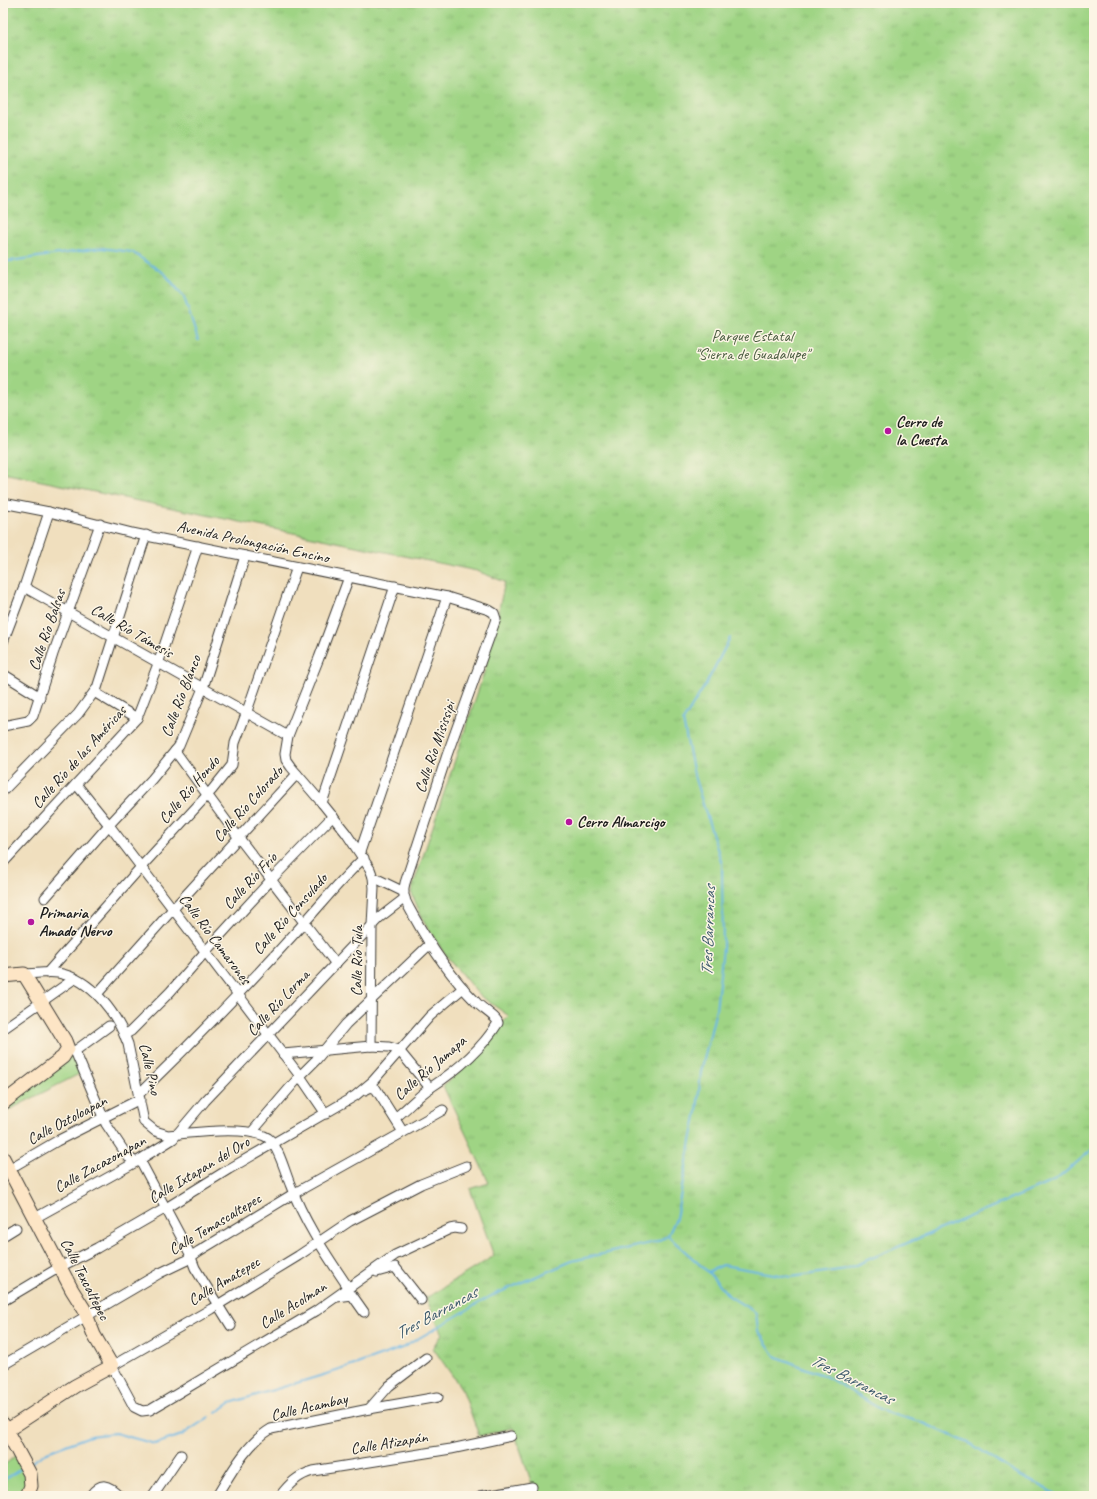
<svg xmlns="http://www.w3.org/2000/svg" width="1097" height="1499" viewBox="0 0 1097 1499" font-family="Caveat,sans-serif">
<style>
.green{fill:#9fd484;stroke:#5e7850}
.park{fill:url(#park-tufts);stroke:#5e7850}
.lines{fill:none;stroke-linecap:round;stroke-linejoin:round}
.stream{stroke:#6bb7e5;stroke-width:2}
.street-casing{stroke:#3c3934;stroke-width:11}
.secondary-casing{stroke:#3c3934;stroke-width:15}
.street{stroke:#fff;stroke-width:9}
.secondary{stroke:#fde5c5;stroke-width:13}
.poi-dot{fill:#b5179e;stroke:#fcf5e5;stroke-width:1.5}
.labels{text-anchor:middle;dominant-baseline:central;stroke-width:3;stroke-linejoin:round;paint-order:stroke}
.park-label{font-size:16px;fill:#4a5c40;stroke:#fcf5e5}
.poi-label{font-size:16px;font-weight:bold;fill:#1c1c1c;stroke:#fcf5e5;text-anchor:start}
.street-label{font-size:16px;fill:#1c1c1c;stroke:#fcf5e5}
.water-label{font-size:17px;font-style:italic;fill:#3c5a6c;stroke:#fcf5e5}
</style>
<defs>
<pattern id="park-tufts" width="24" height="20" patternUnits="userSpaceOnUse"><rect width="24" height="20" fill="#9fd484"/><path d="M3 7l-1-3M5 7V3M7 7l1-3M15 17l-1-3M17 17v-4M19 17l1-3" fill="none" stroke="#88b571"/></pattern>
</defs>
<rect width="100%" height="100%" fill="#fcf5e5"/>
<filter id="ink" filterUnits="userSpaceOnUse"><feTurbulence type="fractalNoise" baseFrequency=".025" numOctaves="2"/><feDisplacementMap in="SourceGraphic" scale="8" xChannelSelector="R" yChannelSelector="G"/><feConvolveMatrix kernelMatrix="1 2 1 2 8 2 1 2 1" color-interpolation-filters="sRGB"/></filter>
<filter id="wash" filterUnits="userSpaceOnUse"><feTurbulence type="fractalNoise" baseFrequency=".012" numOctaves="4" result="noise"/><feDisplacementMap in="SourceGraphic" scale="16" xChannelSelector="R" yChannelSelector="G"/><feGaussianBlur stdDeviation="0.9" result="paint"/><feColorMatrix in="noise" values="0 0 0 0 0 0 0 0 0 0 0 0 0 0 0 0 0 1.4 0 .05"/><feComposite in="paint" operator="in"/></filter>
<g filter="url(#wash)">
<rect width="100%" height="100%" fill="#f0dfbe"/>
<g class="green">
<path d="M75,1047L83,1072L3,1113V1110L13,1094Z"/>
<path d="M20,1452L31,1491L12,1493L3,1492V1466Z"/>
</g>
<path class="park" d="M3,3H1094V1496H536L513,1428L479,1436L463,1391L433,1348L442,1334L426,1298L494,1256L470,1189L489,1183L443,1086L460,1071L509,1016L479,995L444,953L425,924L411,892L485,670L505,582L477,571L3,473Z"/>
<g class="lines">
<g class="stream">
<path d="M3,262L101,248L132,252L165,274L184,297L198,340"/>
<path d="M668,1236L708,1272L729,1296L756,1313L758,1331L775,1356L827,1377L885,1412L921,1422L973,1445L1015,1473L1060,1496"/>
<path d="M708,1272L723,1265L791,1277L846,1269L1056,1180L1094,1148"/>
<path d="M216,1413L230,1403L343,1369L402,1348L491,1296L572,1261L655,1242L668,1236L676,1218L697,1111L701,1072L716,1010L723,948L722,864L695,779L683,721L706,684L730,638"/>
<path d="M32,1462L47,1452L90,1436L115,1433L155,1444L182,1435L209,1417"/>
<path d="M3,1480L21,1469"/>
</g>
</g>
</g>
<g filter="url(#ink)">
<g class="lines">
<defs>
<g id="street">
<path d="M3,503L49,512L132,533L447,597L489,610L494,613L496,619L447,755L405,883C404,887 403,891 404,895C405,902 410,909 413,915C430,946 451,977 476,1002C481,1008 497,1017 498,1023C481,1050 456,1071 430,1088C418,1096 407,1109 395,1118"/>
<path d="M349,577L319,658L288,736L285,754L286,760L291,767L322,803L346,833L370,869L373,877L374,888L372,925L371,1046"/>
<path d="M24,587L288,736"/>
<path d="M3,642L24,587L49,512"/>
<path d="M3,674L40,697"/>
<path d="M94,692L137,718"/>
<path d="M3,726L28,721L33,716L53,654L100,524"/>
<path d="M175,751L239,838L336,964"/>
<path d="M76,784L109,825L300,1076L326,1114"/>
<path d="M3,791L78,714L97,688L146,535"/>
<path d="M322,803L395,586"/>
<path d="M360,852L447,597"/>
<path d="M3,863L137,718L158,664L198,546"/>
<path d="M373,877L404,892"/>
<path d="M45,898L109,825L152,779L179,746L203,688L245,556"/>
<path d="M47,973L141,867L212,790L232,765L235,743L246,714L297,567"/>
<path d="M24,974C35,974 47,971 58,973C92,979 117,1014 128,1044L144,1122L155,1131L168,1135C193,1133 247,1125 268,1138C278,1145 285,1172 290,1184C304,1222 326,1254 348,1287"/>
<path d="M97,994L173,909L297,774"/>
<path d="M3,1029L74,979"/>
<path d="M124,1035L131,1031L170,992L206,951L271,880L333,816"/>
<path d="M69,1050L75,1051L109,1026"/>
<path d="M75,1051L106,1124L128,1157L136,1162"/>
<path d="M283,1054L371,1046L389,1047L396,1049L402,1054L430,1088"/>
<path d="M365,1090L371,1087L376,1089L403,1132"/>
<path d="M139,1094C196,1039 251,982 304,923C324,901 342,878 364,858"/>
<path d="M252,1132L300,1076L316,1060L346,1024L430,944"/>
<path d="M140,1160L189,1252L195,1268L231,1326"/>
<path d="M9,1169L57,1141L140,1099"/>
<path d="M35,1218L136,1162L173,1139L205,1101L379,918L405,898"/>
<path d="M461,1229L455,1228L450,1229L395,1255L316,1311L150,1410L142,1411L134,1407L112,1366L211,1309L298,1256L350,1221L421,1184L466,1166"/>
<path d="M3,1236L16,1228"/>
<path d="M377,1272L395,1267L421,1300"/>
<path d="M337,1297L352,1295L364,1312"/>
<path d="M3,1301L60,1267L97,1248L166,1208L229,1169L355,1096L373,1081L430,1016L463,988"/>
<path d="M3,1365L160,1273L185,1261L199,1251L293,1194L443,1110"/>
<path d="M369,1409L389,1386L426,1358"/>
<path d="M90,1496C101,1481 108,1484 120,1496"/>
<path d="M153,1496L181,1455"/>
<path d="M217,1496C231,1473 247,1443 271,1429L369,1409L438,1397"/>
<path d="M280,1496C289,1484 298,1475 313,1471L451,1449L511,1436"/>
<path d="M480,1496L532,1487"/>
</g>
<g id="secondary">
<path d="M3,976L24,974L65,1041L68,1049L63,1057L3,1103"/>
<path d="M3,1158L72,1290L84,1309L94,1335L112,1366L75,1386L3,1433"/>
<path d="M3,1424L30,1474L31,1486L27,1496"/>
</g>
</defs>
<use href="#street" class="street-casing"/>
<use href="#secondary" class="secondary-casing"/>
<use href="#street" class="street"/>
<use href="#secondary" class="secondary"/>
</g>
</g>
<g class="poi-dot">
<circle cx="888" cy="431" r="4"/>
<circle cx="569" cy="822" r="4"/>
<circle cx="31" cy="922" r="4"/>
</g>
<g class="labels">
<g class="park-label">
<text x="752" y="336">Parque Estatal<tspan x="752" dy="18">"Sierra de Guadalupe"</tspan></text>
</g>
<g class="poi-label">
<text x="896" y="422">Cerro de<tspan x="896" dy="18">la Cuesta</tspan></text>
<text x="577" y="822">Cerro Almarcigo</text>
<text x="39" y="913">Primaria<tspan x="39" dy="18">Amado Nervo</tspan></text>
</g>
<g class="street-label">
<text transform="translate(253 542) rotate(12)">Avenida Prolongación Encino</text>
<text transform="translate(47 630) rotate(-71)">Calle Río Balsas</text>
<text transform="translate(132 631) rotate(30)">Calle Río Támesis</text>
<text transform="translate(181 696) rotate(-69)">Calle Río Blanco</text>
<text transform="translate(435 747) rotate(-71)">Calle Río Misissipi</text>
<text transform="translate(79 757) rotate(-48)">Calle Río de las Américas</text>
<text transform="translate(189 790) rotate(-49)">Calle Río Hondo</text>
<text transform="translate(248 804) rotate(-48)">Calle Río Colorado</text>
<text transform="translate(250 881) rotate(-47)">Calle Río Frío</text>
<text transform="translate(290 914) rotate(-48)">Calle Río Consulado</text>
<text transform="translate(215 939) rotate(53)">Calle Río Camarones</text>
<text transform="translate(357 961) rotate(-89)">Calle Río Tula</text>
<text transform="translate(278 1003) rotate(-47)">Calle Río Lerma</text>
<text transform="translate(430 1068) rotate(-41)">Calle Río Jamapa</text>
<text transform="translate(150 1069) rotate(77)">Calle Pino</text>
<text transform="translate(67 1120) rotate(-28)">Calle Oztoloapan</text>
<text transform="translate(100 1164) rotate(-29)">Calle Zacazonapan</text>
<text transform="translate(199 1170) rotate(-31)">Calle Ixtapan del Oro</text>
<text transform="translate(215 1224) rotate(-31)">Calle Temascaltepec</text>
<text transform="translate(85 1279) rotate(63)">Calle Texcaltepec</text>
<text transform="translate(224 1281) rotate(-31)">Calle Amatepec</text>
<text transform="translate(293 1305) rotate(-32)">Calle Acolman</text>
<text transform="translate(309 1407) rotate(-13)">Calle Acambay</text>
<text transform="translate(389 1443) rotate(-9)">Calle Atizapán</text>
</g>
<g class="water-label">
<text transform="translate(708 931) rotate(-88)">Tres Barrancas</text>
<text transform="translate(436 1313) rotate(-29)">Tres Barrancas</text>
<text transform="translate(852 1379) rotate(27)">Tres Barrancas</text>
</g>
</g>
<rect width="1097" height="1499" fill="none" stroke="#fcf5e5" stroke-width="16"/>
</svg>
